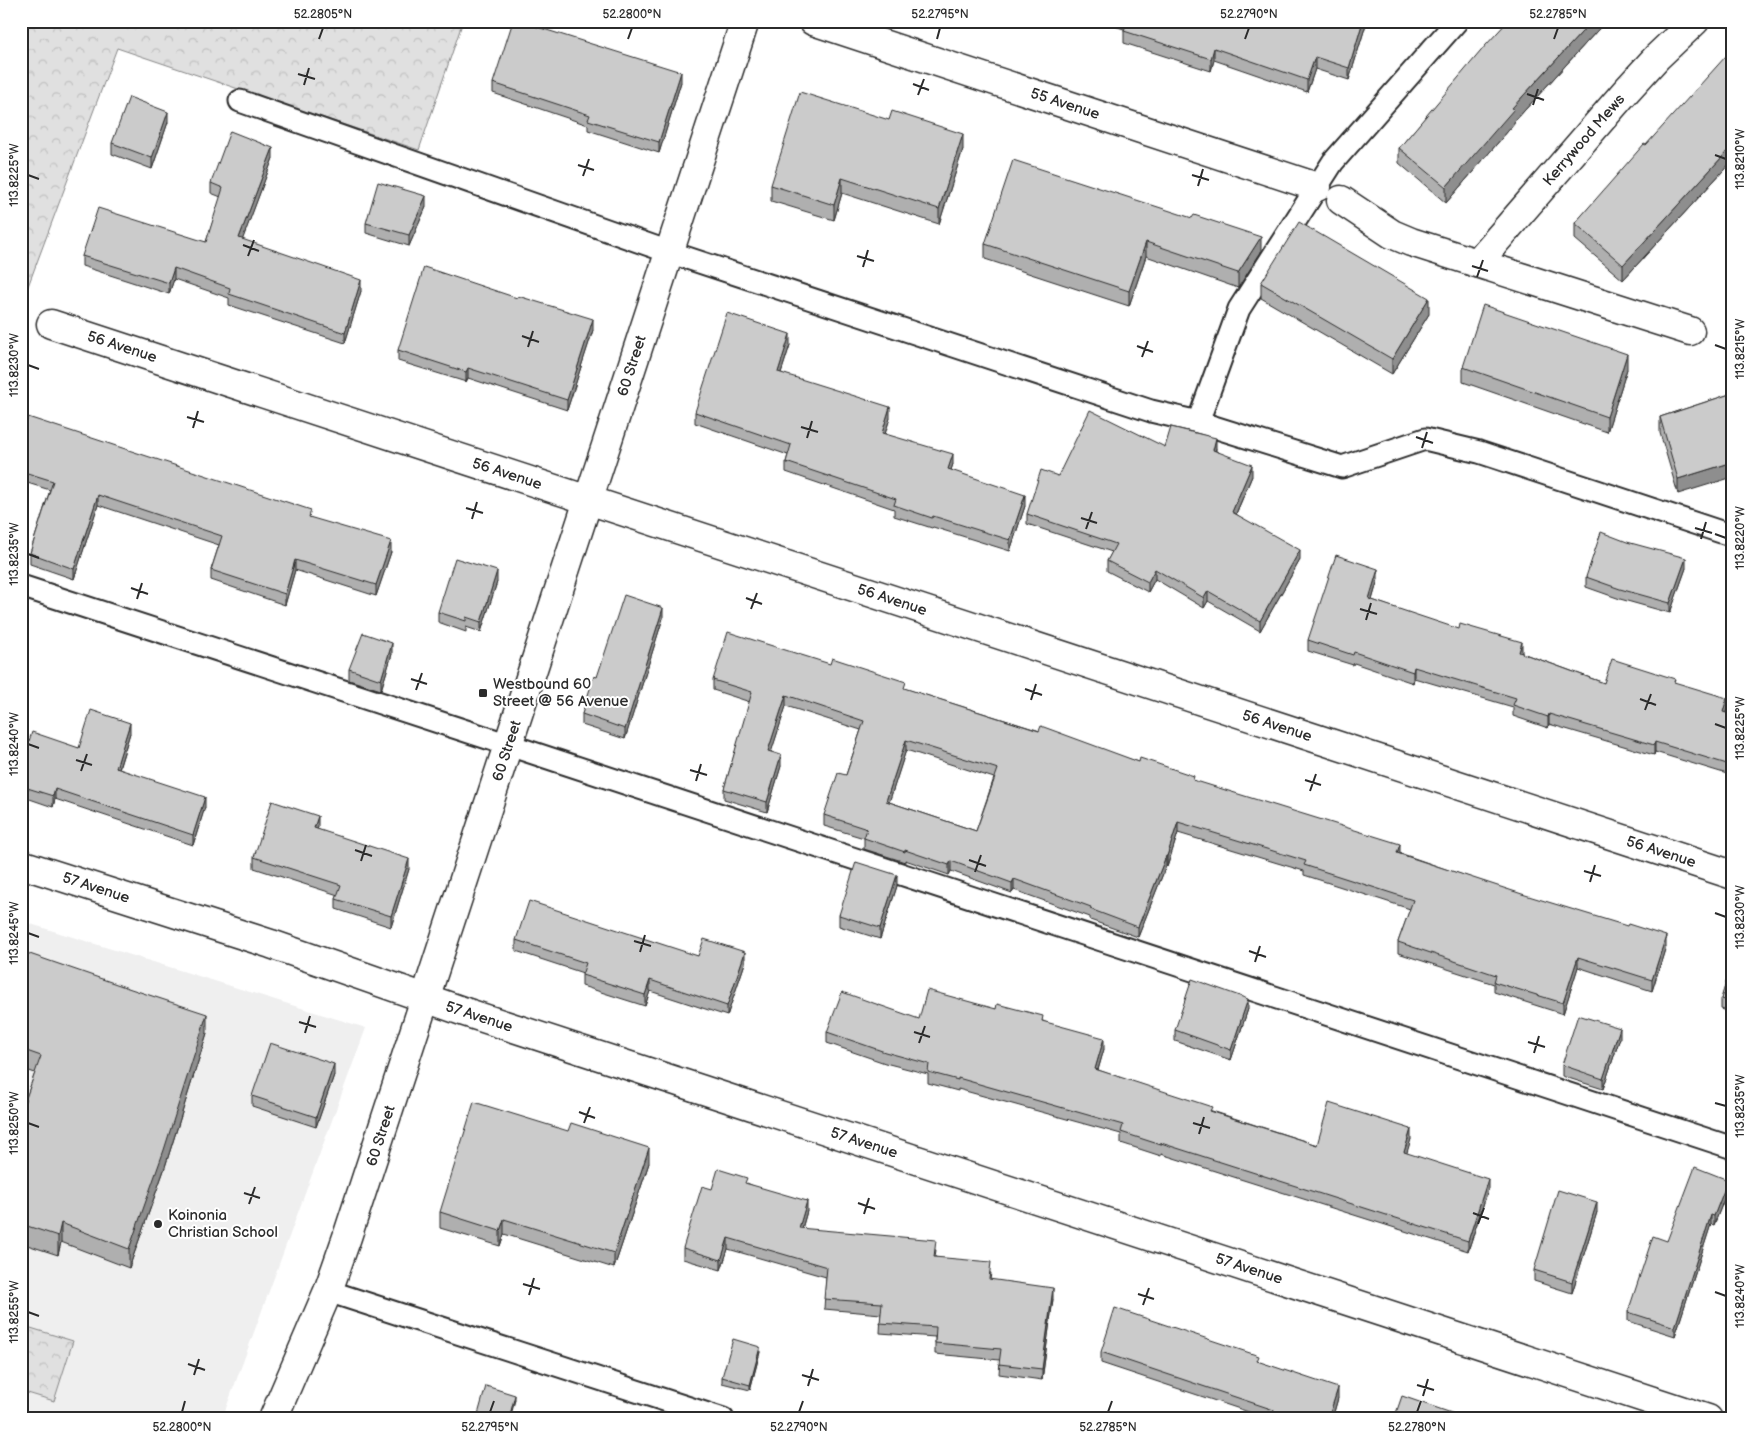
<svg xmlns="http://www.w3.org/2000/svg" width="1754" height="1440" viewBox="0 0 1754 1440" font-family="'Balsamiq Sans',sans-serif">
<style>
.built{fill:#efefef}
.park{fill:url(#park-crowns);stroke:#868686}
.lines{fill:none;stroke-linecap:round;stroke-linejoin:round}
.lane-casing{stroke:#2b2b2b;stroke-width:25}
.street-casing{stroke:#2b2b2b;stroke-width:31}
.secondary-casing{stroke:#2b2b2b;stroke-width:31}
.lane{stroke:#fff;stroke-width:21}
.street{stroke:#fff;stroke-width:28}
.secondary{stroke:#fff;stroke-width:28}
.wall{fill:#afafaf;stroke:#2b2b2b;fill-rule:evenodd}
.shaded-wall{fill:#8e8e8e;stroke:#2b2b2b}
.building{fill:#cbcbcb;stroke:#2b2b2b;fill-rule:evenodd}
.ticks{fill:none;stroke:#2b2b2b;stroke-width:2}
.poi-dot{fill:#2b2b2b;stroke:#fff;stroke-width:2}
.labels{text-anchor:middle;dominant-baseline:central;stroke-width:4;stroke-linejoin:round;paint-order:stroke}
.street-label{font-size:15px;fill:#2b2b2b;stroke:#fff}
.poi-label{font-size:15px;fill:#2b2b2b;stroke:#fff;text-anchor:start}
.neatline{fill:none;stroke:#2b2b2b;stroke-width:2}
.ticks-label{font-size:12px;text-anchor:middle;fill:#2b2b2b}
</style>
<defs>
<pattern id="park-crowns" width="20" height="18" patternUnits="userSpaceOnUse" patternTransform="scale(1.25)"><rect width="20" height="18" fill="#e0e0e0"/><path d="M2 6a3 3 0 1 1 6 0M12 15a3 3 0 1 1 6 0" fill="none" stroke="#c0c0c0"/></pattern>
</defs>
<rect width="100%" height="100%" fill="#fff"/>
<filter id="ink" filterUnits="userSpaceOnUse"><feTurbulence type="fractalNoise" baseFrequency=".02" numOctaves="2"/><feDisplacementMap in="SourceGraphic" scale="10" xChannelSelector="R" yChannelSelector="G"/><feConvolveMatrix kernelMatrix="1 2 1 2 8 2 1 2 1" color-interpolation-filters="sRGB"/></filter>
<g filter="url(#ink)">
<path class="built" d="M21,921L366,1028L222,1419H21Z"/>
<g class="park">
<path d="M21,21H463L419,150L117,48L21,305Z"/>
<path d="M21,1325L73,1341L54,1401L21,1391Z"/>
</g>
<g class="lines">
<defs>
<g id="lane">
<path d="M240,101L669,252L1151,411L1198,422L1342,467L1425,439L1479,452L1733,536"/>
<path d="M1198,422L1239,309L1333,162L1457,21"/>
<path d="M21,586L509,745L1733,1148"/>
<path d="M328,1291L723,1419"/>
</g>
<g id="street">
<path d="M813,21L1317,187"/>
<path d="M1341,200L1392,234L1411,242L1690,331"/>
<path d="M1477,263L1626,91L1657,57L1695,21"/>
<path d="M51,324L1733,875"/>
<path d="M21,864L271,944L465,1012L1708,1419"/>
</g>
<path id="secondary" d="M273,1419L328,1291L347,1237L745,21"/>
</defs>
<use href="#lane" class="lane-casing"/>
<use href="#street" class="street-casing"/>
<use href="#secondary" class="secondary-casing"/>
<use href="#lane" class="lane"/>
<use href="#street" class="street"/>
<use href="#secondary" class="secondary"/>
</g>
<g class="wall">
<path d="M1098,21H1367L1349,80L1315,69L1307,92L1214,60L1211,71L1124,43V29Z"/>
<path d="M1508,21H1606L1514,122V124L1446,203L1399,163V148Z"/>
<path d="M1733,55V160L1623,280L1575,239V223L1646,145Z"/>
<path d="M681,82L659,153L588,130V125L493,93V83Z"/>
<path d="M889,120L963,149L939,224L842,193L834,220L771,201V185Z"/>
<path d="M168,122L152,169L112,154V143Z"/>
<path d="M273,158L242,240L361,291L345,343L229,305V298L174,279L169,294L82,266V256L206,242L221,197L211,193V183Z"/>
<path d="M426,207L409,246L366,233V223Z"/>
<path d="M1192,218L1261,252L1238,288L1146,256L1129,306L985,259V244Z"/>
<path d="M1261,283L1429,314L1392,374L1261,298Z"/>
<path d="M593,330L567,410L468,378L466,382L398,361V350Z"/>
<path d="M790,345L781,373L890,418L885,434L953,464L951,470L1025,506L1010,551L933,527L932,528L894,516V509L786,472V462L788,455L695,423V412Z"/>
<path d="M1463,367L1627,369L1607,432L1463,382Z"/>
<path d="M1733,393L1678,494L1660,433V417Z"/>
<path d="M21,439L311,518L391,552L376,596L295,570L285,605L211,580V570L219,545L98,505L74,579L30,564V553L50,490L21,481Z"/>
<path d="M1165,447L1216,448V451L1252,476L1236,514L1300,560L1260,631L1208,601L1204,608L1155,579L1148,592L1107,571V561L1112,552L1027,524V514L1058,476Z"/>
<path d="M1686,568L1670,613L1620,599L1586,587V577Z"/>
<path d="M1378,579L1372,600L1522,653L1604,683H1675L1727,709L1726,713L1733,715V756L1727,774L1655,752L1654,755L1549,724L1548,728L1513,716V707L1414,678L1413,683L1354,663L1353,665L1308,651V640Z"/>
<path d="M497,582L481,632L466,627V632L438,622V612Z"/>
<path d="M663,618L625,739L582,725V714L597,677Z"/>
<path d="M392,654L381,690L349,680V669Z"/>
<path d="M713,680L906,689L1139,762L1666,946L1652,991L1578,967L1563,1014L1494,992V984L1398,953V942L1410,909L1304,875V871L1178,833L1167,867L1166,866L1138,937L1090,920V917L1014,890L1012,893L951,871L949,875L905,860V862L864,849V838L824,826V815L846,775L861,730L786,706L771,752L781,766L767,812L724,799V789L750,702L713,690ZM906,750L994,778L976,831L889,802Z"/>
<path d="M130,733L119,769L205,807L193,845L55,799L53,807L21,796V738L29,741L79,748Z"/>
<path d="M318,826L317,829L409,869L391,927L336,909V899L338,895L254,868V857Z"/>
<path d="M897,886L880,939L839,926V915Z"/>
<path d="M516,940L698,956L745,963L727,1016L650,991L645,1006L582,986V975L583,973L516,951Z"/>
<path d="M21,951L207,1033L164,1170L129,1268L61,1242L58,1255L21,1243V1112L35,1073L21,1068Z"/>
<path d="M1733,960V1013L1721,1009V999Z"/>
<path d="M996,1009L1043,1021L1104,1049L1098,1070L1212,1111L1317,1145L1411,1139L1406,1153L1488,1190L1468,1251L1161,1154V1156L1121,1143V1134L958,1089V1091L928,1083V1074L885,1063L827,1043V1032Z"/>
<path d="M1248,1009L1231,1060L1175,1041V1030Z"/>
<path d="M1620,1038L1603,1089L1562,1076V1065Z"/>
<path d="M334,1075L316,1127L252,1106V1096Z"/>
<path d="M649,1163L614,1268L504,1234L500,1246L440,1228V1212Z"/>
<path d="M747,1183L807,1211L802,1229L936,1250L935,1257L991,1273L990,1280L1053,1299L1042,1380L999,1374L1000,1360L935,1354V1337L880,1333L881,1314L824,1309L826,1277L728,1249L721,1270L683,1259V1248Z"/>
<path d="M1728,1189L1714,1225L1711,1224L1675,1336L1628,1321V1312L1667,1241Z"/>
<path d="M1597,1212L1572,1293L1534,1281V1270Z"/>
<path d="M760,1352L750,1390L722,1383V1377Z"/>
<path d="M1101,1352L1259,1362L1338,1398L1332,1419H1270L1101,1363Z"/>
</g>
<g class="shaded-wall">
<path d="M1363,21H1367L1349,80V68Z"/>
<path d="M1592,21H1606L1514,122V124L1446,203V187L1512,108Z"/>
<path d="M1214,48V60L1211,71V59Z"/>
<path d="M1315,57V69L1307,92V80Z"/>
<path d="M681,72V82L659,153V142Z"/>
<path d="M168,112V122L152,169V158Z"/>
<path d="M963,134V149L939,224V209Z"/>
<path d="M1733,145V160L1623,280V265Z"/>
<path d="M273,148V158L239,249V238Z"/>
<path d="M842,178V193L834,220V205Z"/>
<path d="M426,196V207L409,246V235Z"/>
<path d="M1261,237V252L1238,288V273Z"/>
<path d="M1146,242V256L1129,306V291Z"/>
<path d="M174,268V279L169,294V283Z"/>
<path d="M361,280V291L345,343V333Z"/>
<path d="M1429,298V314L1392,374V359Z"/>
<path d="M593,319V330L567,410V400Z"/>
<path d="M790,334V345L778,382V372Z"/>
<path d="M1627,354V369L1607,432V417Z"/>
<path d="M468,368V378L466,382V372Z"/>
<path d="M890,407V418L882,443V433Z"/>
<path d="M1216,438V448L1213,460V450Z"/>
<path d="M953,454V464L948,479V469Z"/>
<path d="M1733,462V477L1678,494V479Z"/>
<path d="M1252,465V476L1232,523V512Z"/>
<path d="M98,495V505L74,579V569Z"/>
<path d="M1025,495V506L1010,551V540Z"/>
<path d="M391,541V552L376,596V585Z"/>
<path d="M1300,550V560L1260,631V621Z"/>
<path d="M1686,558V568L1670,613V603Z"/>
<path d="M295,560V570L285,605V594Z"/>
<path d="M1155,569V579L1148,592V582Z"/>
<path d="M1378,569V579L1369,610V599Z"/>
<path d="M497,571V582L481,632V622Z"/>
<path d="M1208,591V601L1204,608V598Z"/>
<path d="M663,608V618L625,739V729Z"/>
<path d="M1522,642V653L1519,652Z"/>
<path d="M392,643V654L381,690V680Z"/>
<path d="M1414,667V678L1413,683V672Z"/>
<path d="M786,695V706L768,762V751Z"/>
<path d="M1727,698V709L1723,722V712Z"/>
<path d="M1549,714V724L1548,728V717Z"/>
<path d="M130,723V733L116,778V768Z"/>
<path d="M906,740V750L886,812V801Z"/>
<path d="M1655,742V752L1654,755V745Z"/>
<path d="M1733,745V756L1727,774V764Z"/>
<path d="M781,755V766L767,812V802Z"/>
<path d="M55,789V799L53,807V796Z"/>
<path d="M205,797V807L193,845V835Z"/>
<path d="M318,816V826L314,838V828Z"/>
<path d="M1178,822V833L1167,867V856Z"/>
<path d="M1400,844V855L1397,853Z"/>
<path d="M1166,856V866L1138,937V927Z"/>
<path d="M409,859V869L391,927V916Z"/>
<path d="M951,861V871L949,875V865Z"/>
<path d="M897,875V886L880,939V928Z"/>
<path d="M1014,879V890L1012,893V883Z"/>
<path d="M1666,936V946L1652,991V980Z"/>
<path d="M745,952V963L727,1016V1006Z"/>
<path d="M1578,957V967L1563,1014V1003Z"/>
<path d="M650,980V991L645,1006V995Z"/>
<path d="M1248,999V1009L1231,1060V1050Z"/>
<path d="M207,1014V1033L164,1170L129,1268V1249Z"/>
<path d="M1620,1028V1038L1603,1089V1079Z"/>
<path d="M1104,1038V1049L1095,1080V1069Z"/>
<path d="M334,1064V1075L316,1127V1117Z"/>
<path d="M1411,1129V1139L1404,1163V1152Z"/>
<path d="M649,1148V1163L614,1268V1253Z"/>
<path d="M1488,1179V1190L1468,1251V1241Z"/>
<path d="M1728,1180V1189L1714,1225V1216Z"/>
<path d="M807,1201V1211L799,1239V1228Z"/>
<path d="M1597,1202V1212L1572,1293V1282Z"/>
<path d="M1711,1215V1224L1675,1336V1327Z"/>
<path d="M504,1219V1234L500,1246V1231Z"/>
<path d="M61,1223V1242L58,1255V1236Z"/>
<path d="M728,1238V1249L721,1270V1260Z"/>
<path d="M1053,1288V1299L1042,1380V1369Z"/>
<path d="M760,1347V1352L750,1390V1385Z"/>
<path d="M1338,1388V1398L1332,1419H1328Z"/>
<path d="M515,1395V1400L510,1419H509Z"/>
</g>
<g class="building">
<path d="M513,21H518L681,72L659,142L588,120L590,115L493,83Z"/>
<path d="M1127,21H1363L1349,68L1315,57L1307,80L1214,48L1211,59L1124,31Z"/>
<path d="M1508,21H1592L1512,108L1514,109L1446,187L1399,148L1486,45Z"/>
<path d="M1733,55V145L1623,265L1575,223L1644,144L1646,145L1726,56L1729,59Z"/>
<path d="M800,92L889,120L892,111L963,134L939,209L842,178L834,205L771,185Z"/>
<path d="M129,97L168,112L152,158L112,143Z"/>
<path d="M230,131L273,148L239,238L361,280L345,333L229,294L230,288L174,268L169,283L82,256L98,208L206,242L223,188L211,183Z"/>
<path d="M1013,160L1192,218L1194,215L1261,237L1238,273L1146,242L1129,291L985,244Z"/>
<path d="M378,182L426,196L409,235L366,223Z"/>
<path d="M1299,222L1429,298L1392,359L1261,283Z"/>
<path d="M424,267L517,298L518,296L593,319L567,400L468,368L466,372L398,350Z"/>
<path d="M1483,305L1627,354L1607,417L1463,367Z"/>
<path d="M727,313L790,334L778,372L890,407L882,433L953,454L948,469L1025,495L1010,540L933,516L932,518L894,505L896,499L786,462L791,445L695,412Z"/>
<path d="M1733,393V462L1678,479L1660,417Z"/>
<path d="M1090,410L1165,447L1171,427L1216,438L1213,450L1252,465L1232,512L1300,550L1260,621L1208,591L1204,598L1155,569L1148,582L1107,561L1116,544L1027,514L1041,470L1058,476Z"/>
<path d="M28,417L311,510L309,517L391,541L376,585L295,560L285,594L211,570L222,536L98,495L74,569L30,553L53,481L21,471V439Z"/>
<path d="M1601,532L1627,542L1686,558L1670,603L1620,589L1586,577Z"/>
<path d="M1336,555L1378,569L1369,599L1459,629L1460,624L1522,642L1519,652L1604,683L1612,659L1675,679L1674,682L1727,698L1723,712L1733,715V745L1727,764L1655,742L1654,745L1549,714L1548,717L1513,705L1516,698L1414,667L1413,672L1354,652L1353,655L1308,640Z"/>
<path d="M455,558L497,571L481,622L466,617V621L438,612Z"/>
<path d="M624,595L663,608L625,729L582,714L594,676L597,677Z"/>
<path d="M728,632L830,664L832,658L906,682L904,688L1039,731L1041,726L1139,762L1140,758L1194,776L1193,780L1400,844L1397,853L1522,894L1627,926L1628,924L1666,936L1652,980L1578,957L1563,1003L1494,982L1496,975L1398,942L1413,900L1304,865L1306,861L1178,822L1167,856H1166L1138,927L1090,909L1091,907L1014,879L1012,883L951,861L949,865L905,850V852L864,838L867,829L824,815L838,773L846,775L864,721L786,695L768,751L781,755L767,802L724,789L752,692L713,680ZM906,740L998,769L976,831L886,801Z"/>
<path d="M363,633L392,643L381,680L349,669Z"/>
<path d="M91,710L130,723L116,768L205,797L193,835L55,789L53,796L21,786V738L29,741L32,732L79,748Z"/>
<path d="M272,801L318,816L314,828L409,859L391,916L336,899L341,885L254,857Z"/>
<path d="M856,862L897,875L880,928L839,915Z"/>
<path d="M529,901L698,956L704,939L745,952L727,1006L650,980L645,995L582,975L586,963L516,940Z"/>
<path d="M21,951L131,989L207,1014L164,1150L129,1249L61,1223L58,1236L21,1224V1112L41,1056L21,1049Z"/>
<path d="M1733,960V1003L1721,999Z"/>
<path d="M1192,979L1248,999L1231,1050L1175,1030Z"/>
<path d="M927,990L996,1009L997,1004L1043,1016L1042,1021L1104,1038L1095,1069L1212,1107L1210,1111L1317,1145L1329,1103L1411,1129L1404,1152L1488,1179L1468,1241L1161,1143V1145L1121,1132L1123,1125L958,1078V1080L928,1072L929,1064L885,1052L827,1032L842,992L919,1019Z"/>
<path d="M1578,1015L1620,1028L1603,1079L1562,1065Z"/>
<path d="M270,1043L334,1064L316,1117L252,1096Z"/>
<path d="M474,1102L568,1131L571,1123L649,1148L614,1253L504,1219L500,1231L440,1212Z"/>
<path d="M1695,1167L1728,1180L1714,1216L1711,1215L1675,1327L1628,1312L1653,1236L1667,1241Z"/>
<path d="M718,1169L747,1178L745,1183L807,1201L799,1228L936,1240L934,1257L991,1262L989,1279L1053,1288L1042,1369L999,1364L1001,1349L935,1343L936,1327L880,1323L882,1303L824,1299L827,1267L728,1238L721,1260L683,1248L702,1186L712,1189Z"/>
<path d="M1558,1190L1597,1202L1572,1282L1534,1270Z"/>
<path d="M1115,1308L1259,1356L1257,1361L1338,1388L1328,1419H1281L1272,1416L1274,1410L1101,1352Z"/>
<path d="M733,1339L760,1347L750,1385L722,1377Z"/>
<path d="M486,1386L515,1395L509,1419L477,1418Z"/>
<path d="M1402,1396L1469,1419H1394Z"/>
</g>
</g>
<path class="ticks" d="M319,39L323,28M628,39L632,28M937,39L940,28M1245,39L1249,28M1554,39L1558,28M298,74L315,79M913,84L929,90M304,85L309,68M1527,94L1544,100M918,95L924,79M1533,105L1538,89M1715,155L1726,159M578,165L594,170M28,175L39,179M1192,175L1209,180M583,176L589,159M1198,186L1203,169M243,245L259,251M248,256L254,240M857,256L874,261M1472,266L1488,271M863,267L868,250M1477,277L1483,260M522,336L539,342M1715,345L1726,349M1137,346L1153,352M528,347L533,331M1142,357L1148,341M28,365L39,369M187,417L204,422M801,427L818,432M193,428L198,411M1416,437L1433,443M807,438L812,421M1422,448L1427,432M466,508L483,513M1081,518L1097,523M472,519L477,502M1695,528L1712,533M1086,529L1092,512M1715,534L1726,538M1701,539L1706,522M28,554L39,558M131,588L148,594M746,598L762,604M137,599L142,583M751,609L757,593M1360,609L1377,614M1366,620L1371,603M411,679L427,684M1025,689L1042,695M416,690L422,673M1640,699L1656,705M1031,700L1036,684M1645,710L1651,694M1715,724L1726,728M28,744L39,748M76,760L92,765M690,770L707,775M81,771L87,754M1305,780L1321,785M696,781L701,764M1310,791L1316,774M355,850L372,856M969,860L986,866M361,861L366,845M1584,871L1601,876M975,872L981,855M1590,882L1595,865M1715,913L1726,917M28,933L39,937M634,941L651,946M1249,951L1266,957M640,952L645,935M1255,962L1260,946M299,1022L316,1027M914,1032L930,1037M305,1033L310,1016M1528,1042L1545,1047M919,1043L925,1026M1534,1053L1539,1036M1715,1103L1726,1106M579,1112L595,1118M28,1123L39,1127M584,1123L590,1107M1193,1123L1210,1128M1199,1134L1204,1117M244,1193L260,1198M858,1203L875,1209M249,1204L255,1187M1473,1213L1489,1219M864,1214L869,1198M1478,1224L1484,1208M523,1284L540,1289M1715,1292L1726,1296M1138,1294L1154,1299M529,1295L534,1278M1143,1305L1149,1288M28,1312L39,1316M188,1364L205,1370M194,1375L199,1359M802,1375L819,1380M1417,1385L1434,1390M808,1386L813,1369M1423,1396L1428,1379M182,1412L185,1401M490,1412L494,1401M799,1412L803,1401M1108,1412L1112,1401M1417,1412L1421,1401"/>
<g class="poi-dot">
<rect x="478" y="688" width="10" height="10" rx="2.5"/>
<circle cx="158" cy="1224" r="5"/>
</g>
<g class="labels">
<g class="street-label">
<text transform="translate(1065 104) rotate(18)">55 Avenue</text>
<text transform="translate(1584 140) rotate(-49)">Kerrywood Mews</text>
<text transform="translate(122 347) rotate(18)">56 Avenue</text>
<text transform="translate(632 366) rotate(-72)">60 Street</text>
<text transform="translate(507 474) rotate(18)">56 Avenue</text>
<text transform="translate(892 600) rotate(18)">56 Avenue</text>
<text transform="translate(1277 726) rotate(18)">56 Avenue</text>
<text transform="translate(507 751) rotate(-72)">60 Street</text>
<text transform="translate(1661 852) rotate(18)">56 Avenue</text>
<text transform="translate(96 888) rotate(18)">57 Avenue</text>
<text transform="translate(479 1017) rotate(18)">57 Avenue</text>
<text transform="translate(381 1136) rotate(-72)">60 Street</text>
<text transform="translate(864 1143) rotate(18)">57 Avenue</text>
<text transform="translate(1249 1269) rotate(18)">57 Avenue</text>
</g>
<g class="poi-label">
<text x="493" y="684">Westbound 60<tspan x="493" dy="17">Street @ 56 Avenue</tspan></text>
<text x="168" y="1215">Koinonia<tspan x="168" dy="17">Christian School</tspan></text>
</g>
</g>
<rect width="1754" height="1440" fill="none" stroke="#fff" stroke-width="55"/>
<rect x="28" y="28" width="1698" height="1384" class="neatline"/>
<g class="ticks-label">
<text x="323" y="18">52.2805°N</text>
<text x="632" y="18">52.2800°N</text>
<text x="940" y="18">52.2795°N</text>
<text x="1249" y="18">52.2790°N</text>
<text x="1558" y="18">52.2785°N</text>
<text transform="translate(1740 159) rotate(-90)" y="4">113.8210°W</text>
<text transform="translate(14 175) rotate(-90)" y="4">113.8225°W</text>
<text transform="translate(1740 349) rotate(-90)" y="4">113.8215°W</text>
<text transform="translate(14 365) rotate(-90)" y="4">113.8230°W</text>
<text transform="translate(1740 538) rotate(-90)" y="4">113.8220°W</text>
<text transform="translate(14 554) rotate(-90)" y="4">113.8235°W</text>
<text transform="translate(1740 728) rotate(-90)" y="4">113.8225°W</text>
<text transform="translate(14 744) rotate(-90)" y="4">113.8240°W</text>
<text transform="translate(1740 917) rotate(-90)" y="4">113.8230°W</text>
<text transform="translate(14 933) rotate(-90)" y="4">113.8245°W</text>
<text transform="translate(1740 1106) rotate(-90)" y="4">113.8235°W</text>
<text transform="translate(14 1123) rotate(-90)" y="4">113.8250°W</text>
<text transform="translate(1740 1296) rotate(-90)" y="4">113.8240°W</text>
<text transform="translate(14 1312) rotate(-90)" y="4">113.8255°W</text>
<text x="182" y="1431">52.2800°N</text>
<text x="490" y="1431">52.2795°N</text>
<text x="799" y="1431">52.2790°N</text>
<text x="1108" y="1431">52.2785°N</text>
<text x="1417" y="1431">52.2780°N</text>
</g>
</svg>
